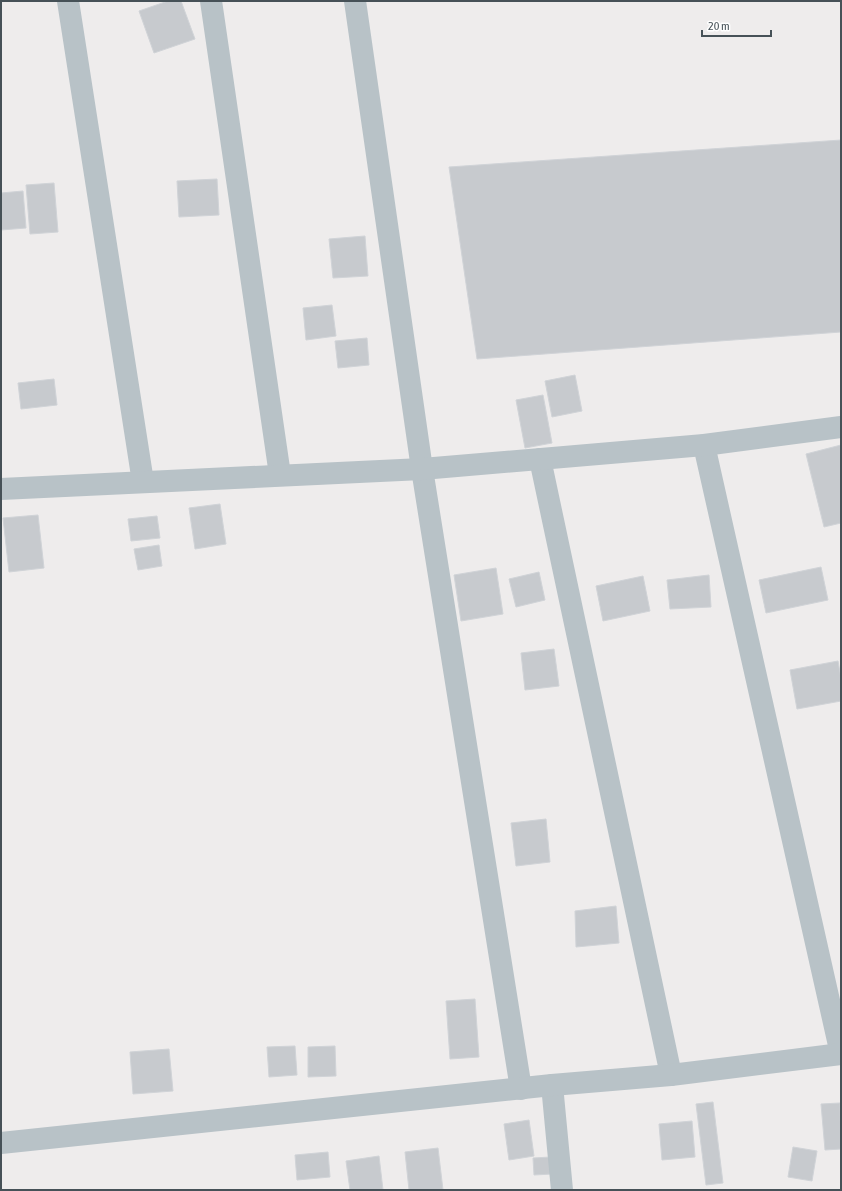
<svg xmlns="http://www.w3.org/2000/svg" width="842" height="1191" viewBox="0 0 842 1191" font-family="'Asap Condensed',sans-serif">
<style>
.building{fill:#c7cace;stroke:#d0d3d7}
.lines{fill:none;stroke-linecap:round;stroke-linejoin:round}
.street{stroke:#b8c2c7;stroke-width:22}
</style>
<rect width="100%" height="100%" fill="#eeecec"/>
<g class="building">
<path d="M168,1H181L195,39L154,53L139,11Z"/>
<path d="M841,140V332L477,359L449,167Z"/>
<path d="M217,179L219,215L179,217L177,181Z"/>
<path d="M54,183L58,232L30,234L26,185Z"/>
<path d="M23,191L26,228L1,230V193Z"/>
<path d="M365,236L368,276L333,278L329,239Z"/>
<path d="M332,305L336,336L306,340L303,308Z"/>
<path d="M367,338L369,365L338,368L335,341Z"/>
<path d="M575,375L582,411L552,417L545,381Z"/>
<path d="M54,379L57,405L21,409L18,383Z"/>
<path d="M543,395L552,443L525,448L516,400Z"/>
<path d="M841,445V523L824,527L806,454Z"/>
<path d="M220,504L226,544L195,549L189,508Z"/>
<path d="M38,515L44,568L9,572L3,518Z"/>
<path d="M157,516L160,538L131,541L128,519Z"/>
<path d="M159,545L162,566L138,570L134,549Z"/>
<path d="M821,567L828,600L766,613L759,580Z"/>
<path d="M496,568L503,614L461,621L454,575Z"/>
<path d="M539,572L545,600L516,607L509,579Z"/>
<path d="M709,575L711,607L670,609L667,580Z"/>
<path d="M643,576L650,611L603,621L596,586Z"/>
<path d="M554,649L559,686L525,690L521,653Z"/>
<path d="M838,661L841,678V701L797,709L790,670Z"/>
<path d="M546,819L550,862L516,866L511,823Z"/>
<path d="M616,906L619,943L576,947L575,911Z"/>
<path d="M475,999L479,1057L450,1059L446,1001Z"/>
<path d="M295,1046L297,1075L269,1077L267,1047Z"/>
<path d="M335,1046L336,1076L308,1077V1047Z"/>
<path d="M169,1049L173,1091L133,1094L130,1052Z"/>
<path d="M713,1102L723,1183L706,1185L696,1104Z"/>
<path d="M840,1103L841,1149L825,1150L821,1104Z"/>
<path d="M529,1120L534,1156L509,1160L504,1124Z"/>
<path d="M692,1121L695,1157L662,1160L659,1124Z"/>
<path d="M793,1147L817,1151L812,1181L788,1177Z"/>
<path d="M438,1148L443,1190H409L405,1152Z"/>
<path d="M328,1152L330,1177L297,1180L295,1155Z"/>
<path d="M379,1156L383,1190H350L346,1161Z"/>
<path d="M551,1157L552,1174L534,1175L533,1158Z"/>
</g>
<g class="lines">
<g class="street">
<path d="M68,1L143,482"/>
<path d="M211,1L280,475"/>
<path d="M355,1L422,469L521,1089"/>
<path d="M704,445L841,1054"/>
<path d="M540,459L671,1075"/>
<path d="M1,489L422,469L704,445L841,427"/>
<path d="M552,1085L562,1190"/>
<path d="M1,1143L552,1085L671,1075L841,1054"/>
</g>
</g>
<rect width="842" height="1191" fill="none" stroke="#465157" stroke-width="4"/>
<path d="M702 30v6h69v-6" fill="none" stroke="#465157" stroke-width="2"/>
<text x="708" y="30" font-size="12" fill="#465157" stroke="#ffffff" stroke-width="3" paint-order="stroke">20 m</text>
</svg>
